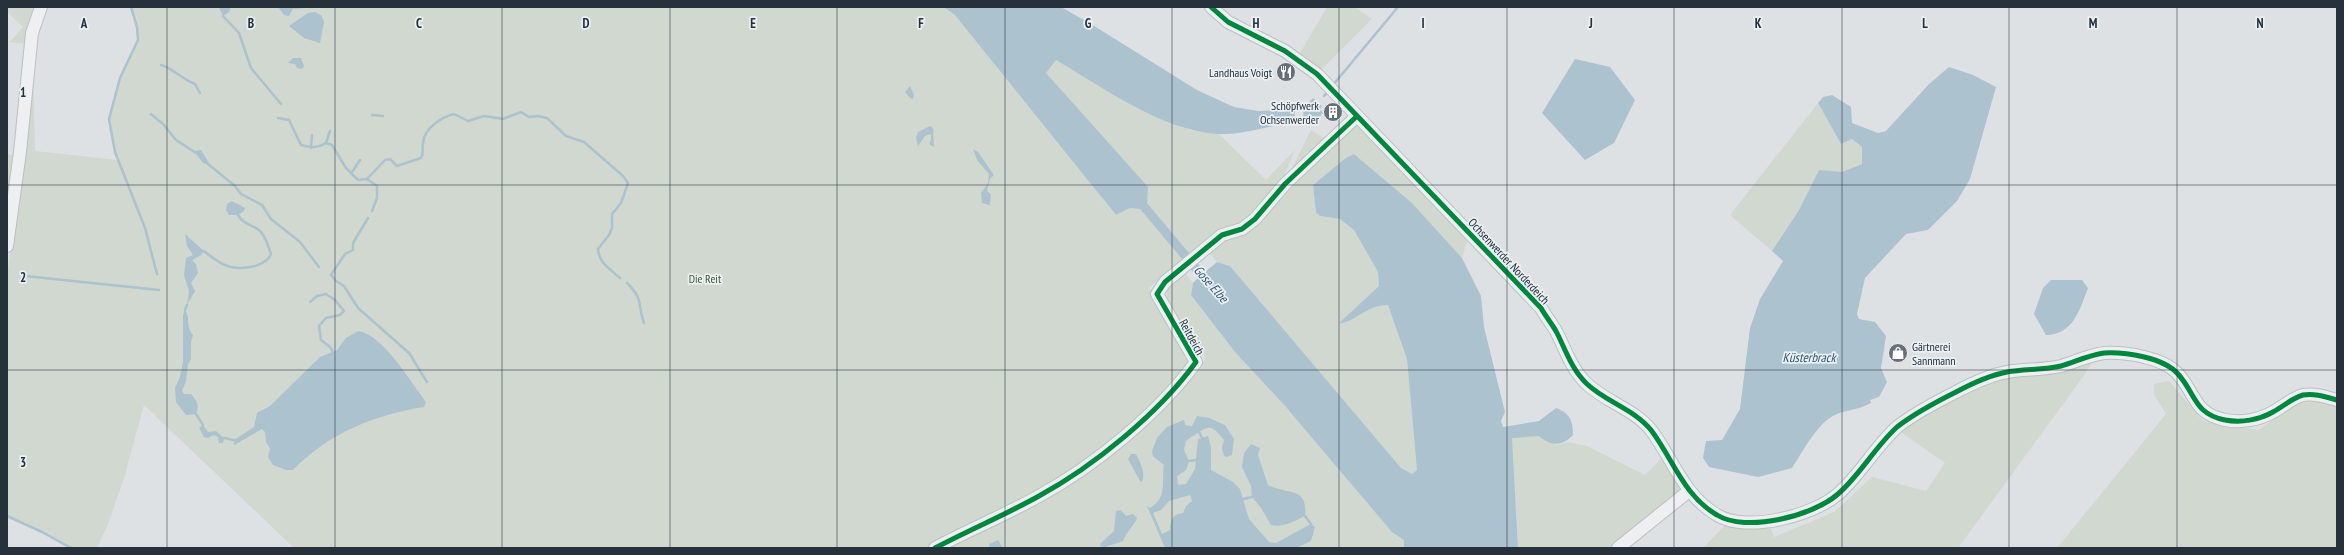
<svg xmlns="http://www.w3.org/2000/svg" width="2344" height="555" viewBox="0 0 2344 555" font-family="'PT Sans Narrow',sans-serif">
<style>
.green{fill:#d0d8cf}
.water{fill:#acc2cf;fill-rule:evenodd}
.pier{fill:#dee1e4}
.lines{fill:none;stroke-linecap:round;stroke-linejoin:round}
.stream{stroke:#acc2cf;stroke-width:2.5}
.minor-casing{stroke:#bdbfc2;stroke-width:14}
.minor{stroke:#edeff0;stroke-width:12}
.cycleway-casing{stroke:#ebf0f4;stroke-width:8}
.cycleway{stroke:#00873e;stroke-width:5}
.grid{fill:none;stroke:#26313c;stroke-width:1;stroke-opacity:0.55}
.labels{text-anchor:middle;dominant-baseline:central;stroke-width:3.5;stroke-linejoin:round;paint-order:stroke}
.poi-label{font-size:12px;fill:#26313c;stroke:#ebf0f4;text-anchor:end}
.street-label{font-size:12px;fill:#26313c;stroke:#ebf0f4}
.park-label{font-size:12px;fill:#3f5733;stroke:#ebf0f4}
.water-label{font-size:13px;font-style:italic;fill:#31556f;stroke:#ebf0f4}
.grid-label{font-size:13px;text-anchor:middle;font-weight:bold;fill:#26313c;stroke:#ebf0f4;stroke-width:3.5;stroke-linejoin:round;paint-order:stroke}
</style>
<rect width="100%" height="100%" fill="#dee1e4"/>
<g class="green">
<path d="M7,7H37L26,44L10,42L23,27L7,12Z"/>
<path d="M131,7H950L1106,197L1103,200L1116,215L1130,208L1140,209L1182,259L1149,288L1191,361L1200,367L1206,358C1191,335 1158,315 1169,285L1184,272L1193,283L1191,295L1235,352L1286,407L1404,540V548H294L144,405L124,478L108,524L97,548H69L42,532L7,517V278L33,75L35,151L118,160L109,119L120,78L138,40L137,27Z"/>
<path d="M1327,7H1354L1372,19L1321,70L1300,53Z"/>
<path d="M1056,60L1145,111L1189,130L1219,134L1266,180L1295,150L1282,180L1247,222L1215,232L1189,254L1147,203L1046,73Z"/>
<path d="M1818,103L1841,144L1852,139L1862,147V164L1842,172L1819,170L1799,210L1772,251L1730,215Z"/>
<path d="M1353,125H1357L1468,238L1462,258L1412,203L1354,154L1347,157L1313,185L1316,213L1320,216L1340,219L1354,230L1378,272L1379,286L1338,324C1357,321 1365,306 1388,305L1407,359L1417,470L1412,474L1401,468L1230,266L1217,262L1209,252L1290,186Z"/>
<path d="M1311,130L1327,140L1288,176Z"/>
<path d="M7,154L16,156L7,220Z"/>
<path d="M2093,361L2083,377L1958,548H1703L1725,525H1770L1774,537L1834,512L1872,477L1926,491L1945,463L1898,430L1956,398L2004,379L2052,371Z"/>
<path d="M2169,381L2203,421L2258,430L2296,404L2317,400L2337,407V548H2057L2166,414L2154,394V384Z"/>
<path d="M1539,436L1545,441L1557,445L1567,442L1587,446L1645,475L1662,458L1683,488L1618,548H1518L1512,437Z"/>
</g>
<g class="water">
<path d="M201,7H231L229,12L223,16L219,8Z"/>
<path d="M278,7H305V8L293,9L289,16L284,15Z"/>
<path d="M944,7H1061L1091,24L1197,90L1234,107L1258,111L1303,109L1313,98L1322,106L1320,109L1323,113L1311,125L1302,118L1293,119L1292,122C1269,126 1242,135 1217,134C1161,130 1104,88 1056,60L1046,73L1148,187L1147,203L1205,272L1217,262L1230,266L1401,468L1412,474L1417,470L1407,359L1388,305C1364,306 1358,321 1338,324L1379,286L1378,272L1354,230L1340,219L1320,216L1316,213L1313,185L1347,157L1354,154L1412,203L1462,258L1481,296L1484,327L1505,412L1501,421L1503,427L1539,421L1556,408C1570,413 1573,421 1573,435C1563,446 1551,447 1539,436L1512,438L1518,548H1404V540L1392,532L1286,407L1235,352L1191,295L1193,283L1198,278L1140,209L1130,208L1116,215L955,15Z"/>
<path d="M315,12L322,16L324,22L320,43L304,38L289,26L308,13Z"/>
<path d="M293,58H301L304,66L302,69L297,68L295,64L288,63Z"/>
<path d="M1575,59L1610,67L1635,100L1614,143L1585,160L1542,113Z"/>
<path d="M1949,67L1973,75L1996,87L1970,179L1957,201L1928,230L1906,234L1865,278L1857,314L1859,319L1875,322L1886,336L1881,368L1887,382L1879,397L1870,400L1871,403C1856,411 1847,409 1835,415C1819,421 1801,454 1792,468L1758,477L1709,467L1703,458L1706,441L1722,440L1740,409L1750,328L1760,299L1783,261L1772,251L1799,210L1819,170L1842,172L1862,164V147L1852,139L1841,144L1818,103L1823,97L1832,95L1851,107L1852,123L1878,133L1886,131L1929,84Z"/>
<path d="M910,86L914,95L913,99L910,98L905,92Z"/>
<path d="M930,126L933,128L934,147L929,144L931,140V134L925,136L918,146L916,138L918,132Z"/>
<path d="M973,149L978,152L994,175L990,179L987,191L991,194L990,205L982,203L981,193L988,183L989,174L977,160Z"/>
<path d="M201,150L211,166L203,163L194,151Z"/>
<path d="M232,201L245,208L244,211L238,215H229L226,210L227,204Z"/>
<path d="M185,234L204,251L201,255L192,260L196,264L198,273L191,283L195,291L187,305L189,291L184,275L186,258L193,255L187,246Z"/>
<path d="M2051,280H2082L2088,288C2080,309 2073,335 2046,335L2034,314L2043,288Z"/>
<path d="M185,310C191,318 185,325 193,335L191,342V359L188,364L186,381L182,391L184,394H191C197,401 200,406 196,414L186,415L176,402L175,388L180,377L183,362V315Z"/>
<path d="M358,331C383,334 411,383 426,402L424,407C374,415 329,433 293,470H286L273,465L268,457L270,448L266,442L265,432L262,429L234,445V440L254,427L257,413L270,406L320,357L337,350L346,338Z"/>
<path d="M1197,416L1209,418L1225,425L1234,439L1232,455L1227,457L1224,456L1222,448L1224,440C1215,429 1211,423 1199,432C1194,436 1190,437 1186,441L1184,450L1189,461L1186,470L1177,476L1178,485L1186,484L1195,469L1198,439L1208,436L1211,448V470L1233,482L1240,489L1249,519L1269,542L1276,543L1311,524L1315,527L1311,541L1296,548H1165L1147,506L1150,508C1168,497 1161,483 1164,465L1153,456L1152,451L1157,438L1167,427L1184,420L1185,425L1192,426ZM1190,495L1192,501L1186,506L1183,513C1172,515 1171,519 1170,530L1162,534L1153,513L1161,510L1169,501Z"/>
<path d="M203,425L208,432L216,431L224,438L223,443H219L218,437L214,435L208,438L204,437L199,428Z"/>
<path d="M1251,444L1260,448L1258,455L1268,485C1288,495 1308,486 1305,516C1294,521 1283,528 1271,525L1261,508L1252,497L1251,486L1242,467L1244,453Z"/>
<path d="M1131,454H1136C1140,462 1146,473 1142,482L1140,481L1128,459Z"/>
<path d="M1121,510L1126,516L1133,514L1137,518C1133,527 1127,531 1123,541L1105,547L1100,546L1101,543L1114,531L1116,511Z"/>
<path d="M998,540L1003,548H990L989,544Z"/>
</g>
<circle class="pier" cx="1299" cy="114" r="4.5"/>
<g class="lines">
<g class="stream">
<path d="M131,7L137,27L138,40L120,78L109,119L115,152L145,228L157,274"/>
<path d="M223,16L239,33L251,68L281,104"/>
<path d="M161,65C174,69 182,79 195,84L200,93"/>
<path d="M1333,85L1398,7"/>
<path d="M1324,96L1329,91"/>
<path d="M151,114L163,124L176,140L196,153"/>
<path d="M372,115L383,116"/>
<path d="M278,118L289,120L301,145C311,148 317,148 326,143L332,145L346,168L358,180L367,179L377,186V198L372,211"/>
<path d="M326,143L330,131"/>
<path d="M311,148L312,135"/>
<path d="M208,164L235,186L241,194L262,205L271,219L300,242L319,267"/>
<path d="M352,172L360,160"/>
<path d="M367,179L385,160L390,159L397,166L421,158C424,152 422,150 423,143C424,128 442,117 454,114L468,121L484,116L503,119L521,112L529,117L538,116L547,118L566,136L584,142L623,176L628,183L621,203L612,214V228L609,235L598,249C599,263 610,269 620,278"/>
<path d="M368,218L353,243V250L345,254L331,275L336,281L344,286L358,308L409,353L427,382"/>
<path d="M204,251C221,265 232,272 255,266C261,264 269,260 271,254C268,246 266,236 259,230C251,224 244,225 238,215"/>
<path d="M25,276L159,290"/>
<path d="M627,283C644,300 637,303 644,323"/>
<path d="M310,302L317,296L326,294L335,300L344,311L340,315L326,318L319,326L321,340L330,347L333,352"/>
<path d="M185,310L187,305"/>
<path d="M196,414L203,425"/>
<path d="M1199,432L1202,438"/>
<path d="M224,438L234,440"/>
<path d="M1189,461L1196,460"/>
<path d="M1243,499L1252,497"/>
<path d="M7,516L42,532L71,548"/>
<path d="M1305,516L1311,524"/>
</g>
<defs>
<g id="minor">
<path d="M1211,7L1228,22L1285,51L1317,74L1541,308C1546,317 1553,325 1557,333C1566,351 1572,370 1587,384C1606,402 1634,409 1651,430C1673,459 1683,495 1717,515C1746,533 1813,516 1838,494C1860,475 1875,447 1897,427C1911,416 1940,400 1956,392C1971,384 1991,375 2007,372C2024,369 2044,370 2061,366C2075,362 2089,355 2104,353C2125,352 2163,357 2178,374C2196,394 2194,414 2225,420C2241,423 2259,420 2273,412C2284,406 2292,398 2303,395C2315,393 2326,397 2337,400"/>
<path d="M7,246L20,152L32,33L41,7"/>
<path d="M935,548C969,530 1005,515 1039,496C1094,466 1159,413 1196,362L1157,294L1165,282L1222,235L1242,229L1255,219L1285,184L1356,117"/>
<path d="M1618,548L1689,491"/>
</g>
</defs>
<use href="#minor" class="minor-casing"/>
<use href="#minor" class="minor"/>
<defs>
<g id="cycleway">
<path d="M1211,7L1228,22L1285,51L1317,74L1541,308C1546,317 1553,325 1557,333C1566,351 1572,370 1587,384C1606,402 1634,409 1651,430C1673,459 1683,495 1717,515C1746,533 1813,516 1838,494C1860,475 1875,447 1897,427C1911,416 1940,400 1956,392C1971,384 1991,375 2007,372C2024,369 2044,370 2061,366C2075,362 2089,355 2104,353C2125,352 2163,357 2178,374C2196,394 2194,414 2225,420C2241,423 2259,420 2273,412C2284,406 2292,398 2303,395C2315,393 2326,397 2337,400"/>
<path d="M935,548C969,530 1005,515 1039,496C1094,466 1159,413 1196,362L1157,294L1165,282L1222,235L1242,229L1255,219L1285,184L1356,117"/>
</g>
</defs>
<use href="#cycleway" class="cycleway-casing"/>
<use href="#cycleway" class="cycleway"/>
</g>
<path class="grid" d="M167,7V548M335,7V548M502,7V548M670,7V548M837,7V548M1005,7V548M1172,7V548M1339,7V548M1507,7V548M1674,7V548M1842,7V548M2009,7V548M2177,7V548M7,185H2337M7,370H2337"/>
<defs>
<symbol id="restaurant-disc" viewBox="-11 -11 22 22"><circle r="9.5" fill="#666f77" stroke="#ebf0f4"/><path d="M-5-6h1v4h1v-4h1v4h1v-4h1v5L-1.5 .5V6h-2V.5L-5-1ZM5-6V6H3V1.5H1.5Q1.5-4 5-6Z" fill="#fff"/></symbol>
<symbol id="building-disc" viewBox="-11 -11 22 22"><circle r="9.5" fill="#666f77" stroke="#ebf0f4"/><path d="M-4-6H4V6H1V3H-1V6H-4ZM-2.5-4.3h1.7v1.8h-1.7ZM.8-4.3h1.7v1.8H.8ZM-2.5-1h1.7V.8h-1.7ZM.8-1h1.7V.8H.8Z" fill="#fff"/></symbol>
<symbol id="shop-disc" viewBox="-11 -11 22 22"><circle r="9.5" fill="#666f77" stroke="#ebf0f4"/><path d="M-5-2.5h2.3a2.7 3.5 0 0 1 5.4 0H5L5.5 6h-11ZM-1.5-2.5h3a1.5 2.3 0 0 0-3 0Z" fill="#fff"/></symbol>
</defs>
<g fill-rule="evenodd">
<use href="#restaurant-disc" x="1275" y="61" width="22" height="22"/>
<use href="#building-disc" x="1322" y="101" width="22" height="22"/>
<use href="#shop-disc" x="1887" y="342" width="22" height="22"/>
</g>
<g class="labels">
<g class="poi-label">
<text x="1272" y="72">Landhaus Voigt</text>
<text x="1319" y="105">Schöpfwerk<tspan x="1319" dy="14">Ochsenwerder</tspan></text>
<text x="1912" y="346" text-anchor="start">Gärtnerei<tspan x="1912" dy="14">Sannmann</tspan></text>
</g>
<g class="street-label">
<text transform="translate(1509 261) rotate(47)">Ochsenwerder Norderdeich</text>
<text transform="translate(1192 337) rotate(61)">Reitdeich</text>
</g>
<g class="park-label">
<text x="705" y="278">Die Reit</text>
</g>
<g class="water-label">
<text transform="translate(1211 284) rotate(48)">Gose Elbe</text>
<text x="1809" y="357">Küsterbrack</text>
</g>
</g>
<g class="grid-label">
<text x="84" y="28">A</text>
<text x="251" y="28">B</text>
<text x="419" y="28">C</text>
<text x="586" y="28">D</text>
<text x="753" y="28">E</text>
<text x="921" y="28">F</text>
<text x="1088" y="28">G</text>
<text x="1256" y="28">H</text>
<text x="1423" y="28">I</text>
<text x="1591" y="28">J</text>
<text x="1758" y="28">K</text>
<text x="1925" y="28">L</text>
<text x="2093" y="28">M</text>
<text x="2260" y="28">N</text>
<text x="23" y="97">1</text>
<text x="23" y="282">2</text>
<text x="23" y="467">3</text>
</g>
<rect width="2344" height="555" fill="none" stroke="#26313c" stroke-width="16"/>
</svg>
